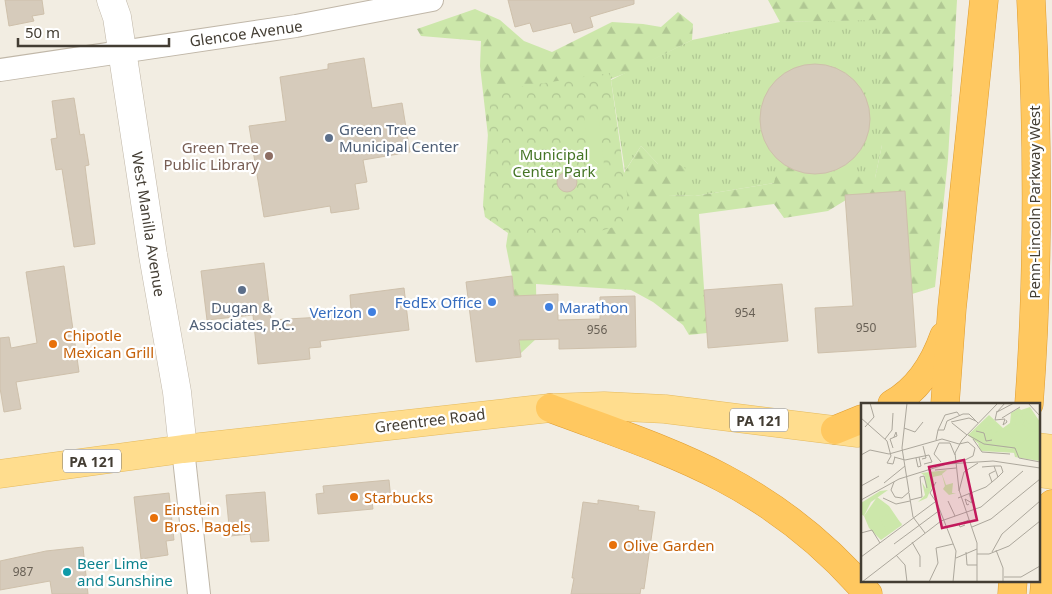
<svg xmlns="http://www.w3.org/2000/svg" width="1052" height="594" viewBox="0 0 1052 594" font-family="'Noto Sans',sans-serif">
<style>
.grass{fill:url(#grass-tufts)}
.forest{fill:url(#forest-firs)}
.park{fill:url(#park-crowns)}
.pitch{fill:#cce7aa}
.building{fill:#d6cbbb;stroke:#cec0ab}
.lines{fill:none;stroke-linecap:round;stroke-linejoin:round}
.minor-casing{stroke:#c0b7a8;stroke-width:24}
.tertiary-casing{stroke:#c0b7a8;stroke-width:29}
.primary-casing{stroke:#e5ba5d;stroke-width:29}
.motorway-casing{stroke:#df9c2f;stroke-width:29}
.minor{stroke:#fff;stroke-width:22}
.tertiary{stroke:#fff;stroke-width:28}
.primary{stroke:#ffdd8e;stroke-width:28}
.motorway{stroke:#ffc860;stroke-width:28}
.service-dot{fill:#5c6f8a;stroke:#fff;stroke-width:2}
.education-dot{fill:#8d6e63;stroke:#fff;stroke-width:2}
.shop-dot{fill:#3f7fe0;stroke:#fff;stroke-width:2}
.food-dot{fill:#e8710a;stroke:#fff;stroke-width:2}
.culture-dot{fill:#0f9aa8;stroke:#fff;stroke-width:2}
.labels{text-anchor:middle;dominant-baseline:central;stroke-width:4.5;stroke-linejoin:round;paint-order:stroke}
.number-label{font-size:12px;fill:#686055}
.shield{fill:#fff;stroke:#7b7770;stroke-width:1}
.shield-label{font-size:14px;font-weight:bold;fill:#433d33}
.street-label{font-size:15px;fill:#433d33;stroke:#fff}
.service-label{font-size:15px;fill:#4e5e75;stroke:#fff;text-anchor:start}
.education-label{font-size:15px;fill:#785e54;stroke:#fff;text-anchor:end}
.park-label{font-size:15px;fill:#457526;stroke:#fff}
.shop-label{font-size:15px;fill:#366cbe;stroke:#fff;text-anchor:end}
.food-label{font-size:15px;fill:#c56008;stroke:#fff;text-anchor:start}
.culture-label{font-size:15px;fill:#0d838f;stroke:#fff;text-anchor:start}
.inset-road{fill:none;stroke:#aca79c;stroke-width:1}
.view{fill:#c2185b;fill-opacity:0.15;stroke:#c2185b;stroke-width:2.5}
.inset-edge{fill:none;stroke:#433d33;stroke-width:2.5}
</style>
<defs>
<pattern id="grass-tufts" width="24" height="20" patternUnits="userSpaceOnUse" patternTransform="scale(1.25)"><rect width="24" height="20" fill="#cce7aa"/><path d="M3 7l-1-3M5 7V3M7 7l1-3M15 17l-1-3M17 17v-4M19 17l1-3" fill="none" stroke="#b0c793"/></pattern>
<pattern id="forest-firs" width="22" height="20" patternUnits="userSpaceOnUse" patternTransform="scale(1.25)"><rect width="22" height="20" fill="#cce7aa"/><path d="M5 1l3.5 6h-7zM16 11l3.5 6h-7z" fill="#b0c793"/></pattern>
<pattern id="park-crowns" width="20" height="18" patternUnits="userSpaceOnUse" patternTransform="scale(1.25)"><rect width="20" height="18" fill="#cce7aa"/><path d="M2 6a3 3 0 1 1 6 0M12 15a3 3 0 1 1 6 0" fill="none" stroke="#b0c793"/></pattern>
</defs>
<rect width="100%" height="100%" fill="#f2ede2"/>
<path class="grass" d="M882,19V145L875,178L774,183L695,196L667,195L658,164L641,146L625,171L611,80L692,40L780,22Z"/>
<g class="forest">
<path d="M768,0H957L948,159L935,287L912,294L854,195L828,211L784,218L774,204L699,214L707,333L689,335L683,325L653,302L631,290L536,284L537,338L521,353L512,276L506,246L508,233L513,227L612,192L641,146L658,164L671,159L686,169L668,195L695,196L774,183L779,161L826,173L875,178L882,145L881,20L780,22Z"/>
<path d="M475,9L500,20L524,41L552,52L612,22L643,24L661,27L678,12L693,24L692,40L629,72L597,84L492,171L480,66L481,41L421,36L417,29Z"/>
</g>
<path class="park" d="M610,73L631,222L576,238L508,233L485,217L483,205L491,91Z"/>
<path class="pitch" d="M598,113L606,182L592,184L584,115Z"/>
<g class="building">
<path d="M5,0H42L44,14L32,16L34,21L9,26Z"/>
<path d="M508,0H634V4L590,17L593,27L574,33L571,23L533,32L530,23L515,27Z"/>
<path d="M364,58L372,108L402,103L410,152L363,160L367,182L355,184L359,209L331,213L330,206L264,217L249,126L286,121L280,77L328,69V64Z"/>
<circle cx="815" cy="119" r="55"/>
<path d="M74,98L80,135L84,134L89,165L85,166L95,244L74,247L62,169L56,170L51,139L57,138L52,101Z"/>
<circle cx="567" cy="182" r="10"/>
<path d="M905,191L916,347L818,353L815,308L853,306L845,195Z"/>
<path d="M264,263L271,320L322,317V314L351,310L350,295L404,288L409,330L320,341L321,347L309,348L310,359L258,364L253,315L207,320L201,271Z"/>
<path d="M64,266L79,372L16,382L21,409L4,412L0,388V338L9,337L11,348L37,343L26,272Z"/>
<path d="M512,276L514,296L558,294V320L600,319V297L635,296L636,347L559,349V339L519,340L521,357L476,362L466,282Z"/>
<path d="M782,284L788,341L708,348L704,290Z"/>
<path d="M389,480L391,500L372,501L373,509L318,514L316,494L324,493L323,486Z"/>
<path d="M265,492L269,541L251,542L250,534L230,536L226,495Z"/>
<path d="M169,493L174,540L166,541L168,555L141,559L134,497Z"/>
<path d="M598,500L639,506L638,510L655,512L644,589L641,588L640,594H571L574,578H572L583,502L598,504Z"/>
<path d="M83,547L88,594H52L50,581L0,590V561L46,551Z"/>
</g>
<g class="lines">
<defs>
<g id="minor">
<path d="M0,70L296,26L432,0"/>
<path d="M183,449L199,594"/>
</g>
<path id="tertiary" d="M111,0L117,17L153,255L177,392L183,449"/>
<g id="primary">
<path d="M1038,447L1052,449"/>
<path d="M1038,473L1052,475"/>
<path d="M0,474L183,449L550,408L604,406L665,409L858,433"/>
</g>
<g id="motorway">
<path d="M892,404C919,389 934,364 944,336"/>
<path d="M945,404L952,308L984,0"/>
<path d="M1029,404C1039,270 1038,134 1031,0"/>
<path d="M550,408C608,430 668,449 723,478C778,507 828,547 868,594"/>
<path d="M835,430L862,419"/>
<path d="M1012,594L1013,580"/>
<path d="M1044,594L1052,504"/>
</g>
</defs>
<use href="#minor" class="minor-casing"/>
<use href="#tertiary" class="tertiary-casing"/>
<use href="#primary" class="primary-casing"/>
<use href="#motorway" class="motorway-casing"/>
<use href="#minor" class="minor"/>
<use href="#tertiary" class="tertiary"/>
<use href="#primary" class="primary"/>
<use href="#motorway" class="motorway"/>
</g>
<g class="service-dot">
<circle cx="329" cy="138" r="5"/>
<circle cx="242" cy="290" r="5"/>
</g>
<circle class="education-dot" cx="269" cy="156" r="5"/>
<g class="shop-dot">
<circle cx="492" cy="302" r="5"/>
<circle cx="549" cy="307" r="5"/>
<circle cx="372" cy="312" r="5"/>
</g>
<g class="food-dot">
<circle cx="53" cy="344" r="5"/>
<circle cx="354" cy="497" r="5"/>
<circle cx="154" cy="518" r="5"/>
<circle cx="613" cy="545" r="5"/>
</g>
<circle class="culture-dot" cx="67" cy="572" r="5"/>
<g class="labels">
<g class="number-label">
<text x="745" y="312">954</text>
<text x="866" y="327">950</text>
<text x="597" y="329">956</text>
<text x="23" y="571">987</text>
</g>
<g class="shield">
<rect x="730" y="408.5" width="58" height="23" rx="4"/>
<rect x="63" y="449.5" width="58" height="23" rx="4"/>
</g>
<g class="shield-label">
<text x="759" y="420">PA 121</text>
<text x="92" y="461">PA 121</text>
</g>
<g class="street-label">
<text transform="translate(246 33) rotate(-8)">Glencoe Avenue</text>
<text transform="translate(1034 202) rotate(-90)">Penn-Lincoln Parkway West</text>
<text transform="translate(149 224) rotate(81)">West Manilla Avenue</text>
<text transform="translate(430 420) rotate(-7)">Greentree Road</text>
</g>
<g class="service-label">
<text x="339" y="129">Green Tree<tspan x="339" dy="17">Municipal Center</tspan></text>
<text x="242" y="307" text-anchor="middle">Dugan &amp;<tspan x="242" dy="17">Associates, P.C.</tspan></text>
</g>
<g class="education-label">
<text x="259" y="147">Green Tree<tspan x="259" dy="17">Public Library</tspan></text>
</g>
<g class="park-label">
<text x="554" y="154">Municipal<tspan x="554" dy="17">Center Park</tspan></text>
</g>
<g class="shop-label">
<text x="482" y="302">FedEx Office</text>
<text x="559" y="307" text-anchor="start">Marathon</text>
<text x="362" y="312">Verizon</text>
</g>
<g class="food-label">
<text x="63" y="335">Chipotle<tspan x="63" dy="17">Mexican Grill</tspan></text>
<text x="364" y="497">Starbucks</text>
<text x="164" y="509">Einstein<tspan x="164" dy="17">Bros. Bagels</tspan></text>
<text x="623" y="545">Olive Garden</text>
</g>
<g class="culture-label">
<text x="77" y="563">Beer Lime<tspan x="77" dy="17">and Sunshine</tspan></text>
</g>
</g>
<g transform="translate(861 403)">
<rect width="179" height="179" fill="#f2ede2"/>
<path d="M117,41L152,46L155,50L120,48ZM86,67L81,71L85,82L92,80L91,90H95L88,92L82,86L84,83L81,72L72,74L73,79L66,95L57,99L64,92L61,79L65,86L64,73L60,70ZM27,87L10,99L3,113L0,111V100L19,88Z" fill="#cce7aa"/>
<path d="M169,4L179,19V58L154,54L152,46L119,42L107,32L128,12L142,25L149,20L150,10L158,5L160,7ZM16,94L28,103L41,122L20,137L8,125L3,113Z" fill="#cce7aa"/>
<path d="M168,6L179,19V26L174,29L161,11ZM158,11L164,19L161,21L172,29L159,42L146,29L155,21L151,16ZM130,19L140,27L131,31L132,35L126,36L125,33L131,31L122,28ZM179,34V55L167,45ZM30,111L41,121L27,130L18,115Z" fill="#cce7aa"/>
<path class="inset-road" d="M46,0L41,45L48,89M144,0L136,9L153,0M167,0L179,13M136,8L134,17L144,16L142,22L146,19L145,17M0,15L26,38L30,53L26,60L32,61L34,54M141,15L159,4M90,19L108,15L115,18M91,20L106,32M4,24L13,14L9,0M43,25L54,29L62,19M77,27L84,12L96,9L99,13M115,28L123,30L125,38L131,37M107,32L123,41L154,45L158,55L179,59M24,36L31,27L32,10M112,36L121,49L149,51M75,37L77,27H83L86,18L102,11H108L117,20M98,41L107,39L114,45L112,53L104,57M32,45L29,36L36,33L35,29L33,34M0,52L9,47L28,51L81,36L98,41M33,54L44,57L68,52M55,55L57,64L60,63L58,54M61,56L65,55L62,43M80,59L73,51L78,40H89L94,52M63,61L71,59L68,52M133,63H140L142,69L137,74M74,67L95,65M33,79L30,87L34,94L41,95L48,89M75,79L69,90L76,100L95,148L92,179M131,79L128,71L134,68M23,80L44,63M0,83L18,73M98,88L103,69L117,60M48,90L52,114L64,130M108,90L111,100L104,96L106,102L108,101M22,95L35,101L49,98M97,95L125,84L137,74L133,63L121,64M0,97L38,76L86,61L132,58L179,65M49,97L61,94L59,74L63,73L66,85M87,98L94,113M104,122L99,124L98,121L108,117M111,124L130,116L179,76M0,130L11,127L19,140M51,139L59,153V164M33,141L79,107M135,147L142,165V179M105,149L106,162H116M131,149L141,131L179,98M116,151H128L148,143L179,118M35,152L44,162L46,179M0,154L74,99M95,155L116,146M143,174H160L179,163M1,179L80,118L120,104L162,68M68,179L77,160L75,145L92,141M116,179V140L98,87L94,50L101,37L137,0"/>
<path class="view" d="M103,57L116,117L81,125L68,64Z"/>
<rect width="179" height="179" class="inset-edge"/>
</g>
<path d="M18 38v8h151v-8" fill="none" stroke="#433d33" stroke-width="2.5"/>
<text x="25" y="38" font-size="15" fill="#433d33" stroke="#ffffff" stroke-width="4" paint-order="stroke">50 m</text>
</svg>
